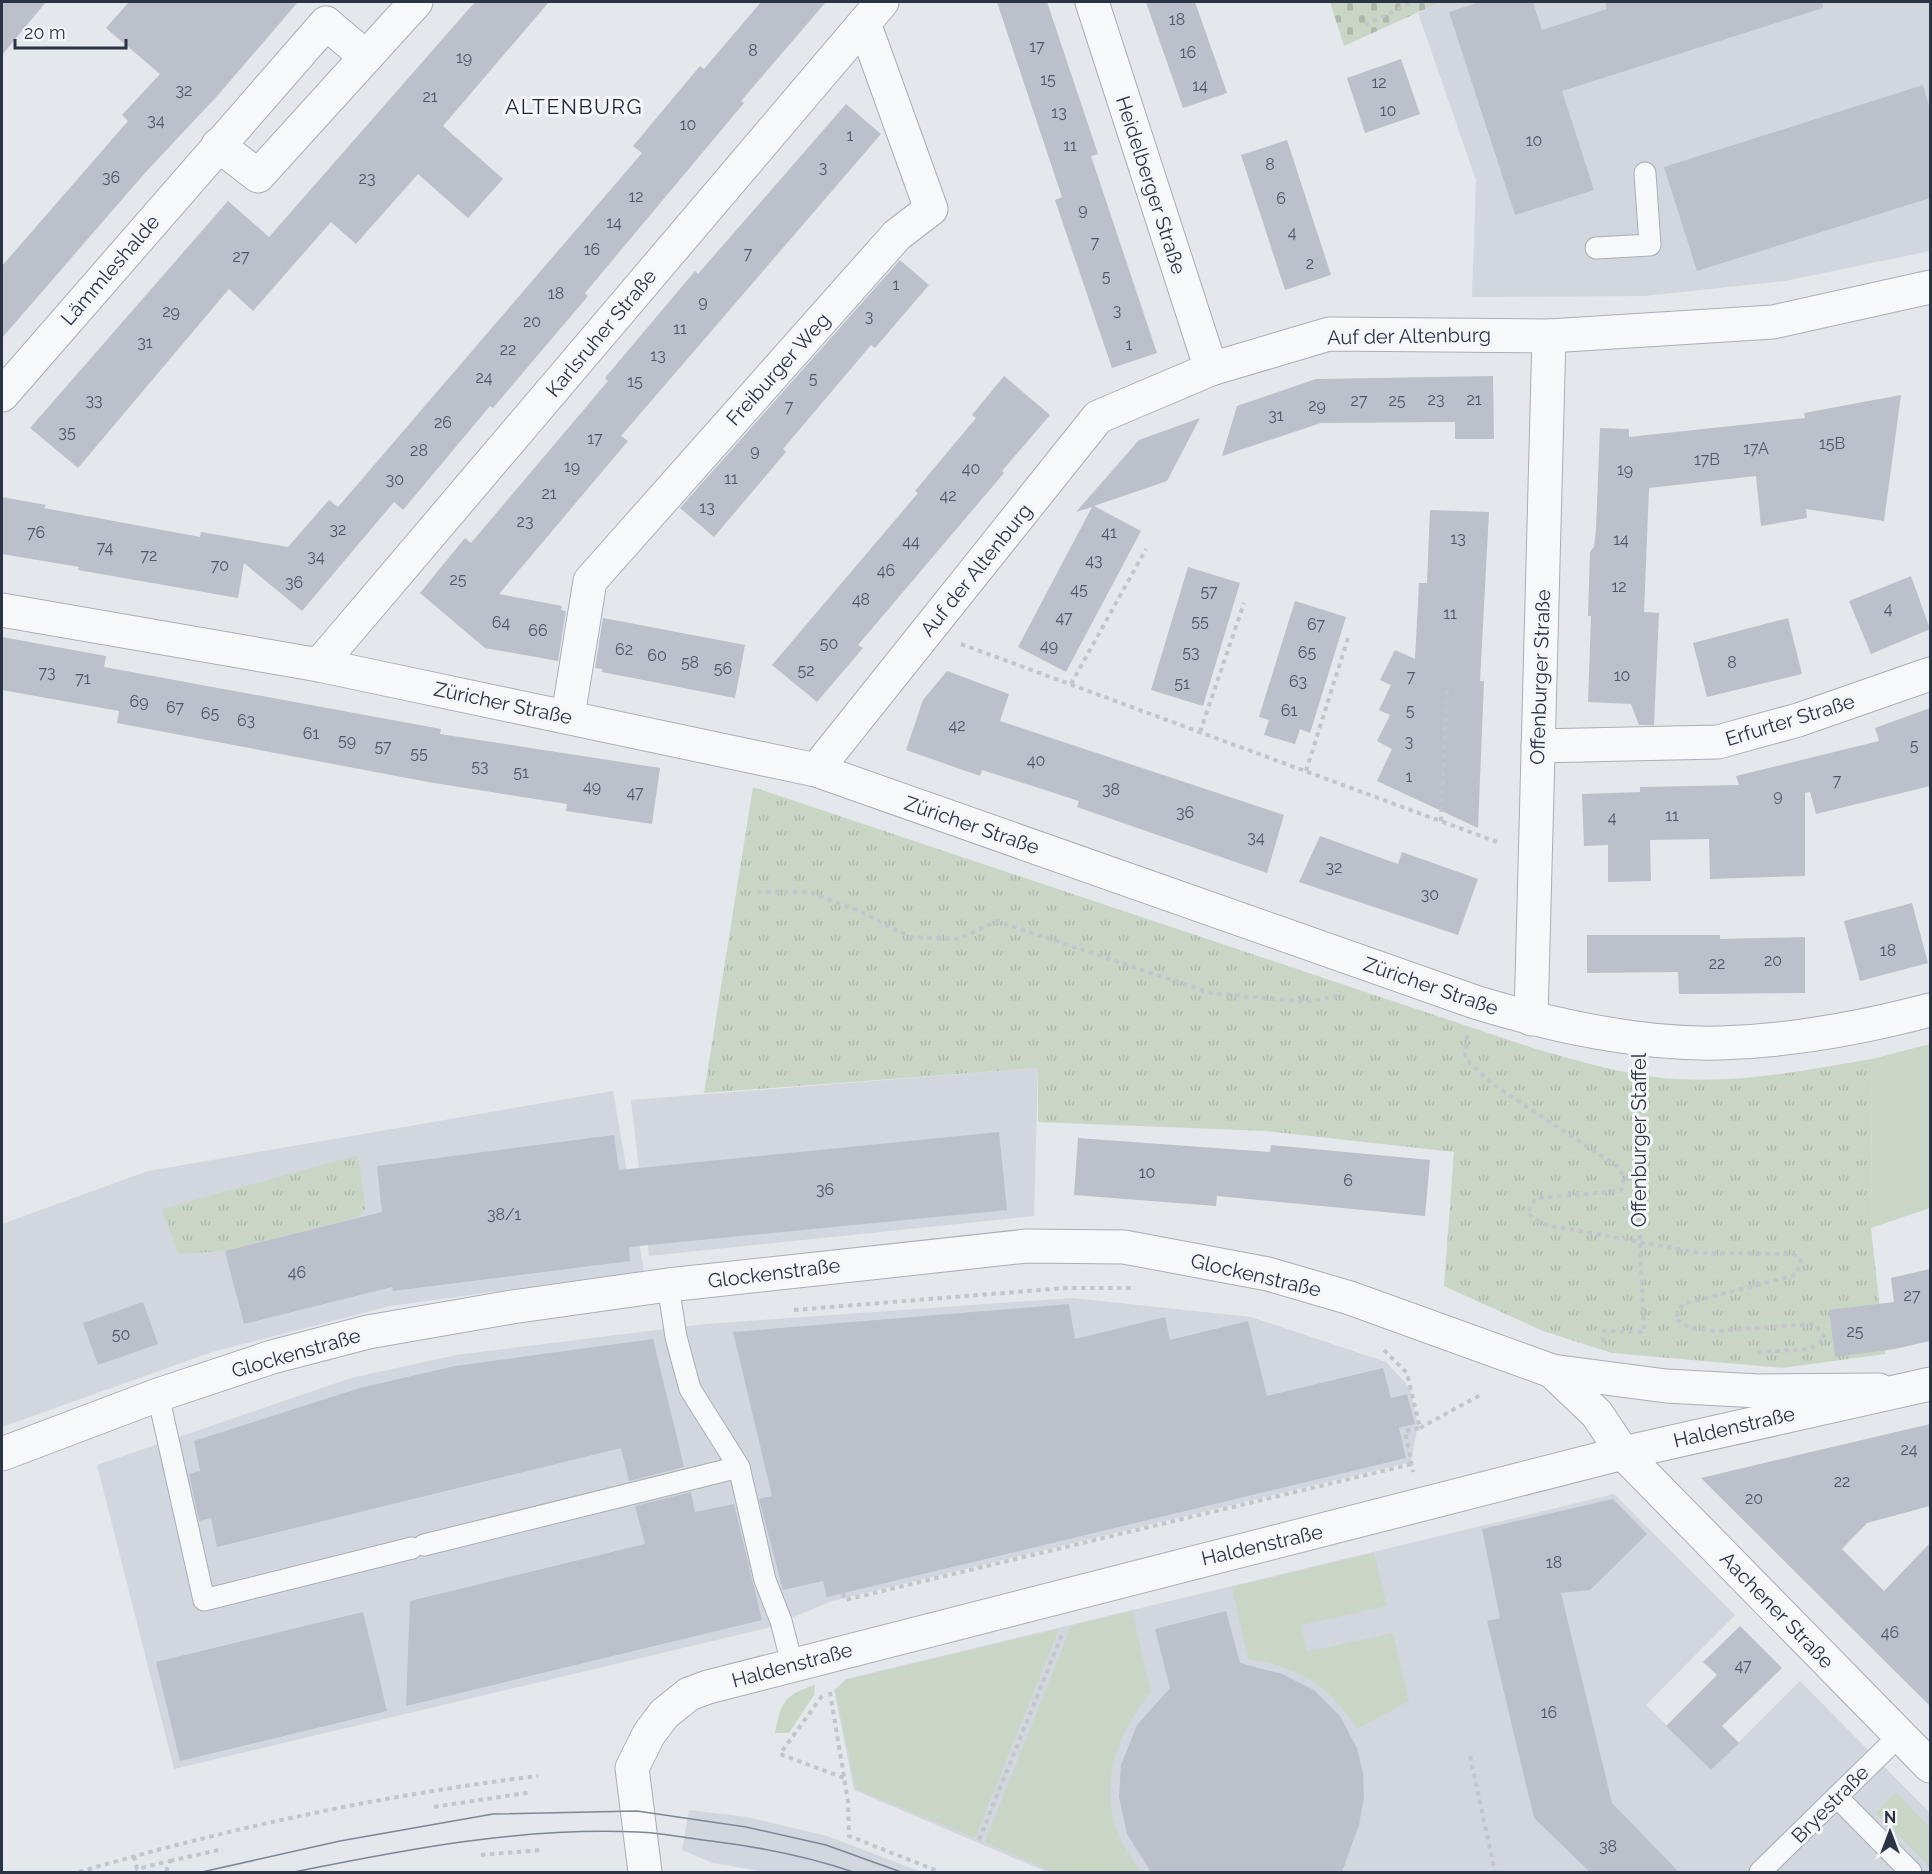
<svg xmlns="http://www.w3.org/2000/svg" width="1932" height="1874" viewBox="0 0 1932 1874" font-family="Raleway,sans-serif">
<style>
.built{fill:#d2d6de}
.green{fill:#c9d6c5}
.cemetery{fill:url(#cemetery-stones)}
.park{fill:url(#park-tufts)}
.building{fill:#bbc0ca}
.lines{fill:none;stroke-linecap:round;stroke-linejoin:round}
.service-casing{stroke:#a9aeb7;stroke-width:23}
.minor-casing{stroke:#a9aeb7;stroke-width:35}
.tertiary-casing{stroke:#a9aeb7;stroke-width:35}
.path{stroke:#c2c5cb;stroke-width:4;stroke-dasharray:4.5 4.5;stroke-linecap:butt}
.service{stroke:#f7f8fa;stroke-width:21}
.minor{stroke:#f7f8fa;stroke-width:33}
.tertiary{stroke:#f7f8fa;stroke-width:33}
.tram{stroke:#7d8696;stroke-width:1.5}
.labels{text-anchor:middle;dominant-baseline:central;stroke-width:6;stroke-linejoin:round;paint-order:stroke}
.number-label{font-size:16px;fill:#4f5766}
.street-label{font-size:20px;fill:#2b3445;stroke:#f4f6f9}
.neighbourhood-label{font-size:21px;letter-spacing:1.5px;fill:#1d2536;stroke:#f4f6f9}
</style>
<defs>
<pattern id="cemetery-stones" width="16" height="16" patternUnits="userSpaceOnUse" patternTransform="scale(1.5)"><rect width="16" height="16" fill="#c9d6c5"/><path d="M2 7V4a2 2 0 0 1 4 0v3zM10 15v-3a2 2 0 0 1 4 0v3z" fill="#adb8ab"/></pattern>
<pattern id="park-tufts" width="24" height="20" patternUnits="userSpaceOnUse" patternTransform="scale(1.5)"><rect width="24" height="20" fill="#c9d6c5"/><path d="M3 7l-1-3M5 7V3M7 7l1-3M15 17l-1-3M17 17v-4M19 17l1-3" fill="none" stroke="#adb8ab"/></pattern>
</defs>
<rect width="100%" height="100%" fill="#e4e7ec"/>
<g class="built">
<path d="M1441,2H1930V251L1785,281L1644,296L1472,297L1476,180L1418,13Z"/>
<path d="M1038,1068L1034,1216L649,1256L631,1100Z"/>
<path d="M613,1091L644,1271L390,1306L212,1352L2,1427V1224L148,1171Z"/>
<path d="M1072,1298L1251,1317L1386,1362L1410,1388L1418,1425L1411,1462L832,1601L767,1628L174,1769L97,1465L351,1378L456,1355L705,1324Z"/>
<path d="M1614,1494L1735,1615L1646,1705L1711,1770L1800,1681L1930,1813V1872H1047L854,1790L834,1690L846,1679Z"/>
<path d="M689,1810L747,1817L827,1836L922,1872H766L713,1863L682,1850Z"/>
</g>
<g class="green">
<path d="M1930,1044V1208L1871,1228L1872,1059Z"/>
<path d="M1374,1553L1387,1606L1301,1625L1307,1652L1393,1633L1409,1701L1357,1729C1328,1684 1301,1668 1248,1659L1232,1587Z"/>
<path d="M1132,1611L1151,1692C1105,1749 1092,1812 1142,1872H1052L985,1842L1071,1626Z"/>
<path d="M1059,1629L975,1838L856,1789L835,1690L846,1680Z"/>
<path d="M815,1685L814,1695L789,1733H775C781,1702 784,1695 815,1685Z"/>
<path d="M1896,1792L1930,1828V1867L1876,1813Z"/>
</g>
<path class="cemetery" d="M1330,2H1441L1344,46Z"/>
<g class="park">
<path d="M753,787L1539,1050C1584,1062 1631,1077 1677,1079C1744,1083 1807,1070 1872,1059L1871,1228L1885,1354L1782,1368L1612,1353L1543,1331L1444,1286L1454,1152L1266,1131L1038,1122V1068L704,1093Z"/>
<path d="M358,1155L366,1208L356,1218L225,1251L178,1254L162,1209Z"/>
</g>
<g class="building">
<path d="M2,2H46L2,55Z"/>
<path d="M129,2H298L218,95L144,174L2,338V266L128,121L122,115L160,74L106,28Z"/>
<path d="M475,2H549L443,126L503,179L468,218L418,174L356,244L331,222L253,311L229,289L78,468L30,428L228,201L269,237Z"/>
<path d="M761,2H826L741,101L744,103L585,293L588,296L493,408L490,406L403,510L394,502L302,611L244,563L238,598L78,570L79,567L2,554V497L46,505L44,508L200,537L201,532L288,547L329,500L338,507L642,153L633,146L700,66L704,69Z"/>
<path d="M997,2H1047L1098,154L1091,156L1157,353L1112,368L1055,200L1062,197Z"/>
<path d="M1146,2H1195L1227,93L1183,108Z"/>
<path d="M1480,2H1533L1542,30L1607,9L1605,2H1822L1823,8L1562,91L1594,190L1515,215L1449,12Z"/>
<path d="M1401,59L1420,114L1365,133L1347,78Z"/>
<path d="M1923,85L1930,110V198L1697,271L1664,167Z"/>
<path d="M846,104L881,134L621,436L628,441L499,594L562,606L561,610L566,611L558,661L485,648L420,593L465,538L471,543L608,381L605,378L695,271L698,274Z"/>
<path d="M1287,140L1331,275L1285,290L1241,155Z"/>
<path d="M900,260L929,285L875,348L871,345L783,449L786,452L714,537L680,508Z"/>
<path d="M1004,376L1050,415L1002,471L1004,473L858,645L863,648L817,702L772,665L918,493L915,491L976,418L972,415Z"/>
<path d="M1493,376L1494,439H1455V422L1321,423L1222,456L1237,406L1316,379Z"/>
<path d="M1901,395L1884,521L1806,509L1807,518L1761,526L1756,476L1649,488L1644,612L1659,613L1654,725H1639L1631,704L1588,702L1591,616H1588L1590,552L1594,547L1596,529L1600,428L1629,429V437L1805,418L1804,413Z"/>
<path d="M1200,418L1167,481L1094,506L1141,531L1066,672L1018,647L1092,507L1076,512L1139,440Z"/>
<path d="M1430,510L1489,512L1480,681H1484L1478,828L1377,781L1392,749L1377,741L1390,715L1379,710L1391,685L1380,680L1395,650L1415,659L1419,583H1427Z"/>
<path d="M1188,567L1240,583L1203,706L1151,690Z"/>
<path d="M1911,576L1930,629L1871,654L1849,601Z"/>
<path d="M1295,601L1346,617L1310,733L1300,729L1295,744L1264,735L1269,720L1259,717Z"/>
<path d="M603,618L745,645L735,698L602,672V669L595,668Z"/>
<path d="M1788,618L1802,674L1707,697L1693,643Z"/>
<path d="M2,637L106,656L104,667L441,729L440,734L660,768L652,824L566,811L567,804L428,782L117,723L119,711L2,690Z"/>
<path d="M947,671L1009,694L1000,721L1284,815L1267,873L1077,807L1079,801L982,770L980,776L906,750L923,700Z"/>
<path d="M1930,708V786L1816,814L1810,792L1805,793V876L1710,879L1709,839L1650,840L1651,881L1608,882V845L1584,846L1582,794L1640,792V787L1739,785L1736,776L1879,741L1875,728Z"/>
<path d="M1320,836L1398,864L1402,852L1478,879L1458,935L1299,882Z"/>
<path d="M1912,903L1928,963L1860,981L1844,921Z"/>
<path d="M1587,935H1720V939L1805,937V993L1679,994L1678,972L1587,973Z"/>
<path d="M999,1132L1007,1210L629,1247L630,1261L393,1291L392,1287L244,1324L225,1251L382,1212L377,1166L614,1135L619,1170Z"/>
<path d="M1078,1138L1270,1152L1271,1145L1430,1160L1425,1216L1217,1196L1216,1206L1074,1195Z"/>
<path d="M1930,1269V1341L1895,1349L1835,1357L1829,1310L1894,1302L1891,1278Z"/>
<path d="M143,1302L158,1344L98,1365L83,1323Z"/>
<path d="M1069,1304L1075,1339L1165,1317L1170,1340L1248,1321L1267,1396L1383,1368L1391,1398L1407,1394L1415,1424L1399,1428L1406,1458L827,1597L823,1581L783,1590L759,1499L772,1496L733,1332Z"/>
<path d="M653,1339L684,1467L629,1481L621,1448L217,1547L211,1518L199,1521L189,1474L200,1471L194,1441L360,1388L455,1366Z"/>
<path d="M1930,1424V1506L1867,1523L1842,1549L1884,1591L1930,1543V1706L1701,1478Z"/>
<path d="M691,1492L695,1512L734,1504L762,1620L406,1706L410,1601L645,1544L635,1506Z"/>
<path d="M1613,1499L1647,1534L1590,1590L1561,1593L1612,1803L1679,1872H1590L1534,1818L1487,1621L1500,1618L1482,1529Z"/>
<path d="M1226,1611L1240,1663L1282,1674L1314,1690L1340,1716L1357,1748L1363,1773L1364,1797L1359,1825L1342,1872H1151L1127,1834L1119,1797L1121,1765L1137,1725L1170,1688L1155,1629Z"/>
<path d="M363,1612L387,1711L180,1761L156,1662Z"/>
<path d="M1740,1626L1782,1668L1722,1726L1739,1743L1711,1770L1666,1726L1717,1675L1703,1662Z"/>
</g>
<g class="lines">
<defs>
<g id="service">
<path d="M1596,248L1650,245L1645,173"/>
<path d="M668,1285L676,1337L690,1389L739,1467L765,1580L781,1621L792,1664"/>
<path d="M158,1395L204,1600L412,1548"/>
<path d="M424,1545L739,1467"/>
<path d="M1837,1797L1911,1872"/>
<path d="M1760,1872L1900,1735"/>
</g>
<g id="minor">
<path d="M1092,2L1211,369"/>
<path d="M218,145L258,176L416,2"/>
<path d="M2,395L326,23L366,57"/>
<path d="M2,610L319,665L816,770L1478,1003C1555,1026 1639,1045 1720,1043C1791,1041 1862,1028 1930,1010"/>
<path d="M319,665L882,2"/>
<path d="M568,716L590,581L897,235L931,209L864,23"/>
<path d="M1538,746L1718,742L1798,720L1930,674"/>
<path d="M816,770L1098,417L1211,369L1329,334L1549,336L1773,322L1930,287"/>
<path d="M1531,1019L1549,336"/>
<path d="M1552,1371L1597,1414L1623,1453L1930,1766"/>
<path d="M2,1454L158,1395L272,1357L368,1332L512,1307L668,1285L1027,1246L1124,1247L1268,1274L1350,1298L1552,1371L1666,1386L1759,1391L1879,1390"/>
</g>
<path id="tertiary" d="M645,1872L632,1768L649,1734L664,1714L689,1694L708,1687L1623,1453L1930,1384"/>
</defs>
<use href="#service" class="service-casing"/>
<use href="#minor" class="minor-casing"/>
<use href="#tertiary" class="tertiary-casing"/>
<g class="path">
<path d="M1365,25L1413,2"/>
<path d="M961,644L1500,843"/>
<path d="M1071,684L1146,549"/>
<path d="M1200,732L1244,603"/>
<path d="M1306,771L1348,638"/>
<path d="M1441,821L1447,686"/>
<path d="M757,892H810L859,911L910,937L959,939L997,921L1210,993L1306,1002L1338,996L1341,992"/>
<path d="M1467,1035L1465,1058L1491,1083L1617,1166L1624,1177L1621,1191L1536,1198L1527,1213L1542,1224L1700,1253L1794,1254L1801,1260L1796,1275L1683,1304L1675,1319L1690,1328L1715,1331L1815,1324L1825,1338L1810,1349L1757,1352"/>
<path d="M1624,1177L1638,1179"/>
<path d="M794,1310L1065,1288H1134"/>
<path d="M1603,1342L1604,1331L1644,1332L1640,1241L1639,1075"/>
<path d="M1384,1350L1407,1373L1420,1428L1405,1431L1413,1472"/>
<path d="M1420,1428L1482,1394"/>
<path d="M843,1593L845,1600L1412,1464"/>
<path d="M830,1692L848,1801L849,1836L940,1872"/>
<path d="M822,1696L780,1754L844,1778"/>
<path d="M1470,1756L1495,1872"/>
<path d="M434,1807L532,1792"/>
<path d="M979,1840L1063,1632"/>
<path d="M481,1855L541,1850"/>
<path d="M134,1856L137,1869L170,1861L166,1872"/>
<path d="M170,1861L223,1849"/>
<path d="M79,1872C229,1828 382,1795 538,1776"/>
</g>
<use href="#service" class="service"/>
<use href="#minor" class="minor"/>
<use href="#tertiary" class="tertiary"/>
<g class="tram">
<path d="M202,1872L340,1841L493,1814L637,1811L746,1827L826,1845L901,1872"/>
<path d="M294,1872C408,1849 521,1827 638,1832C662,1833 687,1838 711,1841C759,1847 807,1856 853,1872"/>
</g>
</g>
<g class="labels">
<g class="number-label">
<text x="1177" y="19">18</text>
<text x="1037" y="46">17</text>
<text x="753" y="50">8</text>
<text x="1188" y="52">16</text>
<text x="464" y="57">19</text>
<text x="1048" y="79">15</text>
<text x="1379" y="82">12</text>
<text x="1200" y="85">14</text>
<text x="184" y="90">32</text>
<text x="430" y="96">21</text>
<text x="1388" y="110">10</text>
<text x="1059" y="112">13</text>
<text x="156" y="120">34</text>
<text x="688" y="124">10</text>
<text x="850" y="135">1</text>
<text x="1534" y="140">10</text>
<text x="1070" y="145">11</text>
<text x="1270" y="164">8</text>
<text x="823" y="167">3</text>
<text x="111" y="177">36</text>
<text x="367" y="178">23</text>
<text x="636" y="196">12</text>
<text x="1281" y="198">6</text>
<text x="1083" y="209">9</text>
<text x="614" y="222">14</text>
<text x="1292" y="232">4</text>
<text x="1095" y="242">7</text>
<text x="592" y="249">16</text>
<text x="748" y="253">7</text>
<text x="241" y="256">27</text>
<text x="1310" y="263">2</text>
<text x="1106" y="276">5</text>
<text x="896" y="284">1</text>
<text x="556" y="293">18</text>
<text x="703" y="301">9</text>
<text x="1117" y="310">3</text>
<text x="171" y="311">29</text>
<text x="869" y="316">3</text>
<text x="532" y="321">20</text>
<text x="680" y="328">11</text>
<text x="145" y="342">31</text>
<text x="1129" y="344">1</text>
<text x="508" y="349">22</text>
<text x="658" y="355">13</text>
<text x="484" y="377">24</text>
<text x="813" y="378">5</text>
<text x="635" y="381">15</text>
<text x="1436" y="399">23</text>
<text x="1474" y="399">21</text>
<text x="94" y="400">33</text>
<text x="1359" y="400">27</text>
<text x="1397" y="400">25</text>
<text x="1317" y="405">29</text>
<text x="789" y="406">7</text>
<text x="1276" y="415">31</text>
<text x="443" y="422">26</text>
<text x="67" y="432">35</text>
<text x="595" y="438">17</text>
<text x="1832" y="443">15B</text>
<text x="1756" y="448">17A</text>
<text x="419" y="450">28</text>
<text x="755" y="450">9</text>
<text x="1707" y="459">17B</text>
<text x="572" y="466">19</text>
<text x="971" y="468">40</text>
<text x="1625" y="469">19</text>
<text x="731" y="478">11</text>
<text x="395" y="479">30</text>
<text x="549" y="493">21</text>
<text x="948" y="495">42</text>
<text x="707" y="507">13</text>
<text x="525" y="521">23</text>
<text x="338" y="529">32</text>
<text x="36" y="532">76</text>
<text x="1109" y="532">41</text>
<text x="1458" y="538">13</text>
<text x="1621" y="539">14</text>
<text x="911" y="541">44</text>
<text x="105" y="547">74</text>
<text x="149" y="555">72</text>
<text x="316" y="556">34</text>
<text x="1094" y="560">43</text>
<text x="220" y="565">70</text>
<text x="886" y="570">46</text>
<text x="458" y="579">25</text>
<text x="294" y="582">36</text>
<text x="1619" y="586">12</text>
<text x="1079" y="589">45</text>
<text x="1209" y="591">57</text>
<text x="861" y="599">48</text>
<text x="1888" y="608">4</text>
<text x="1450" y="613">11</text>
<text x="1064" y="617">47</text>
<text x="1200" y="621">55</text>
<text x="501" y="622">64</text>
<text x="1316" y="624">67</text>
<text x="538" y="630">66</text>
<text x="829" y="643">50</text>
<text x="1049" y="645">49</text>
<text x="624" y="649">62</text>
<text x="1191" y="652">53</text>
<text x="1307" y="652">65</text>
<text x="657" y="655">60</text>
<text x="690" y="662">58</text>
<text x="1732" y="662">8</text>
<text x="723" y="668">56</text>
<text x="806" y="670">52</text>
<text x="47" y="672">73</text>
<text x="1622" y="675">10</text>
<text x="1411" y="676">7</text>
<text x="83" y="678">71</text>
<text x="1298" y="681">63</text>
<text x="1182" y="683">51</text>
<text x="139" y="701">69</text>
<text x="175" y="707">67</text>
<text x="1289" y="710">61</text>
<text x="1410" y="710">5</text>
<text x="210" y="713">65</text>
<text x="246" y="720">63</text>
<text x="957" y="725">42</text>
<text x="311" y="733">61</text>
<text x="347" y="740">59</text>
<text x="1409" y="741">3</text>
<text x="1914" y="745">5</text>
<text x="383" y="746">57</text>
<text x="419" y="753">55</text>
<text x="1036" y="760">40</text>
<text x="480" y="766">53</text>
<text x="521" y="772">51</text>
<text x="1409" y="776">1</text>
<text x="1837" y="780">7</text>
<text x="592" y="786">49</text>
<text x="1111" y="789">38</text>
<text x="635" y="792">47</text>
<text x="1778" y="795">9</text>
<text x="1185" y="812">36</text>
<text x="1672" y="815">11</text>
<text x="1612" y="817">4</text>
<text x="1256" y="837">34</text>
<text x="1334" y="867">32</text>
<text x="1430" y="894">30</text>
<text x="1888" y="950">18</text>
<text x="1773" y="960">20</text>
<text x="1717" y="963">22</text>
<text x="1147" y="1172">10</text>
<text x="1348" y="1180">6</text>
<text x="825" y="1189">36</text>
<text x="504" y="1214">38/1</text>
<text x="297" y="1272">46</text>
<text x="1912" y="1295">27</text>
<text x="1855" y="1331">25</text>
<text x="121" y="1334">50</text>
<text x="1909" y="1449">24</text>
<text x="1842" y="1481">22</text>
<text x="1754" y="1498">20</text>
<text x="1554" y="1562">18</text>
<text x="1890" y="1632">46</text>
<text x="1743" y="1665">47</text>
<text x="1549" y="1712">16</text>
<text x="1608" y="1846">38</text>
</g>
<g class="street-label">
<text transform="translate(1151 185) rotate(72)">Heidelberger Straße</text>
<text transform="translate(110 270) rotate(-49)">Lämmleshalde</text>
<text transform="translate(601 333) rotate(-50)">Karlsruher Straße</text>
<text transform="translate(1409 336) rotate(-1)">Auf der Altenburg</text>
<text transform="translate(778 369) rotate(-48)">Freiburger Weg</text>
<text transform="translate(976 570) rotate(-51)">Auf der Altenburg</text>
<text transform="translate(1540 677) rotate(-88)">Offenburger Straße</text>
<text transform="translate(503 703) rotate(12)">Züricher Straße</text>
<text transform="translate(1790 720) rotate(-17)">Erfurter Straße</text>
<text transform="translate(972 825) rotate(19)">Züricher Straße</text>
<text transform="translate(1431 986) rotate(19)">Züricher Straße</text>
<text transform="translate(1639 1140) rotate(-90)">Offenburger Staffel</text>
<text transform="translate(774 1273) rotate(-7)">Glockenstraße</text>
<text transform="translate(1256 1275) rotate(13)">Glockenstraße</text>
<text transform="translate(296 1353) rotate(-16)">Glockenstraße</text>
<text transform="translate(1734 1427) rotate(-13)">Haldenstraße</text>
<text transform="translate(1262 1545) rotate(-13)">Haldenstraße</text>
<text transform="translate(1777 1610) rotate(46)">Aachener Straße</text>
<text transform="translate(792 1665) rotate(-15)">Haldenstraße</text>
<text transform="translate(1830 1804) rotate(-45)">Bryestraße</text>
</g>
<g class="neighbourhood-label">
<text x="574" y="106">ALTENBURG</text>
</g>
</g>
<rect width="1932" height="1874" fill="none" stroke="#2b3445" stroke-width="6"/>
<g transform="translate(1890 1832)" stroke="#f4f6f9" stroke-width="4.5" paint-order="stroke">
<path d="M0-4.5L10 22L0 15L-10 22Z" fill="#2b3445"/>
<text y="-9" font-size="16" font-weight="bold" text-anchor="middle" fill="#2b3445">N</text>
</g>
<path d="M15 39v9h111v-9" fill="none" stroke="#2b3445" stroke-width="3"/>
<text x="24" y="39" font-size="18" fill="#2b3445" stroke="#f4f6f9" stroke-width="4.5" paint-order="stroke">20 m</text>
</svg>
